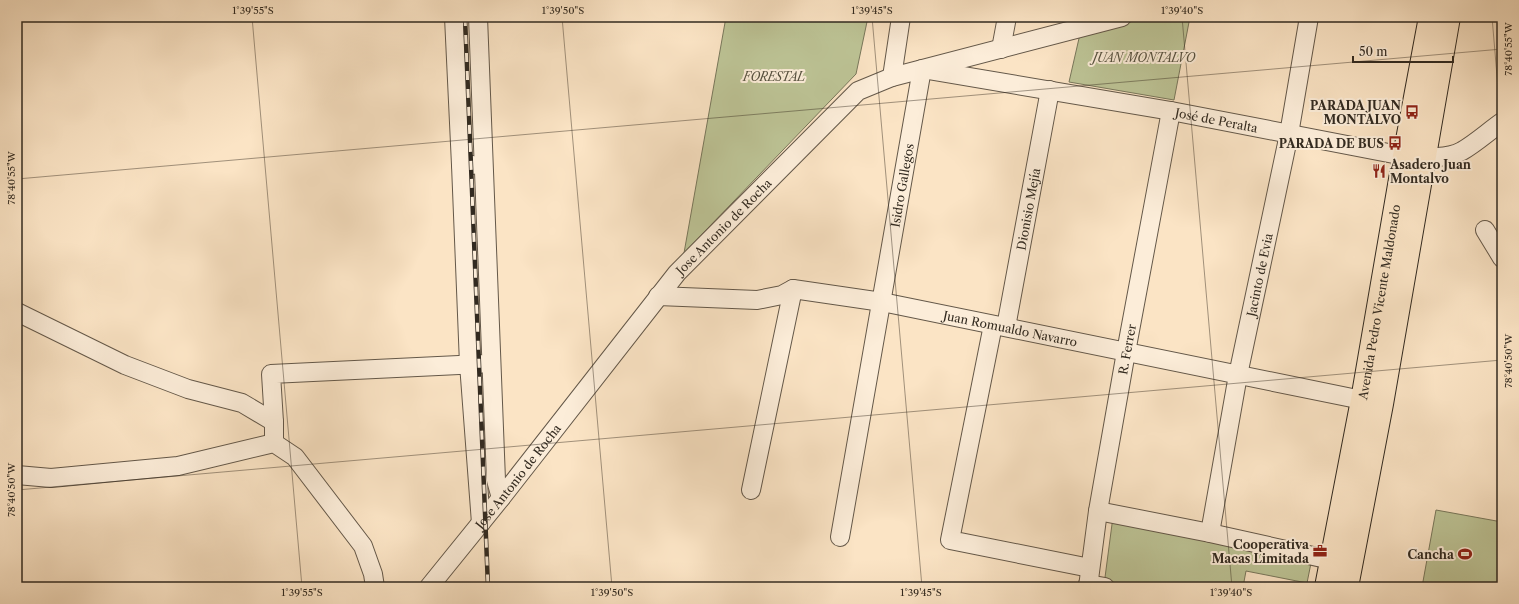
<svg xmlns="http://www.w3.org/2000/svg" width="1519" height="604" viewBox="0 0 1519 604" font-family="'Libre Caslon Text',serif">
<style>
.green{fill:#bdc496;stroke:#78775b}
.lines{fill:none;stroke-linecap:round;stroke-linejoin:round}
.minor-casing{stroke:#645849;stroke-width:20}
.major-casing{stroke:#322a20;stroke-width:24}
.minor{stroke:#fcedd9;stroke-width:18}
.major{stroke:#fbe4c5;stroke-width:22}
.rail-casing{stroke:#322a20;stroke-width:4.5}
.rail{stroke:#fcedd9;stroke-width:3;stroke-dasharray:9;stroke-linecap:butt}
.ticks{fill:none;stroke:#322a20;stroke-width:1;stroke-opacity:0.45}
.labels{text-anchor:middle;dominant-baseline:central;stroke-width:4;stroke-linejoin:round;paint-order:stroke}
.park-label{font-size:12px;font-style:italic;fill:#55503e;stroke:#fcedd9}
.poi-label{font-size:12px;font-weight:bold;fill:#322a20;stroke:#fcedd9;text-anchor:end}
.street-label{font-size:12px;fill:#322a20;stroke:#fcedd9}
.neatline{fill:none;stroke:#322a20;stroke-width:1.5}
.ticks-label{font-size:10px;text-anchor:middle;fill:#322a20}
</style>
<rect width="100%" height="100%" fill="#fbe4c5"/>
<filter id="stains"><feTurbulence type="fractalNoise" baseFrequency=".005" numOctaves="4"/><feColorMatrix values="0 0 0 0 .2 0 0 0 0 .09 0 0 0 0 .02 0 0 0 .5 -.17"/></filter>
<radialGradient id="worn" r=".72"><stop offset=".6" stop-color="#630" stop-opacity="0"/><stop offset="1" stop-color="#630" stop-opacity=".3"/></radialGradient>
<g class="green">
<path d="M726,17H868L856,74L684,253Z"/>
<path d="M1150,17H1190L1174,100L1069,82L1080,34Z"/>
<path d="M1114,509L1314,548L1307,583L1246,571L1243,587H1115L1104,585Z"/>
<path d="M1436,510L1502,522V587H1422Z"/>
</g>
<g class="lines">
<defs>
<g id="minor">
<path d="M454,17L461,165H473"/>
<path d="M478,17L496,480L501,498"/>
<path d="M1001,49L1007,17"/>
<path d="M892,77L901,17"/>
<path d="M461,165L469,364L481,523"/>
<path d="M1485,230L1502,258"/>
<path id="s1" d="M658,296L757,300L782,295L793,289L882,302L1362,400"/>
<path d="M17,312L125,365L188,389L242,403L274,422V443"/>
<path d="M993,325L950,540L1090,568"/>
<path id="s2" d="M1006,327L1050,90"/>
<path d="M274,422L271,374L480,364"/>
<path d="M17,475L51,478L178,466L274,443L295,457L363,546L373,574L375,587"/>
<path d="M751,490L793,289"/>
<path d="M1098,511L1210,533L1331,560"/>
<path id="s3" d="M1210,533L1238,375L1289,134L1309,17"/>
<path id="s4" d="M840,537L922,69L1171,111L1404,156C1422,157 1445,160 1462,151C1476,143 1489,131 1502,122"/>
<path d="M1088,584L1105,587"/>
<path id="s5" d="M429,587L501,498L677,273L858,91L892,77L1122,17"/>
<path id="s6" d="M1088,587L1098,511L1126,352L1171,111"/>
</g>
<g id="major">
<path id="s7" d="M1326,587L1362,400L1404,156L1430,17"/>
<path d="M1347,587L1382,404L1449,17"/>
</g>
</defs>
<use href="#minor" class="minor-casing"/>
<use href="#major" class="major-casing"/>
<use href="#minor" class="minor"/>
<use href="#major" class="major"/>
<defs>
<path id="rail" d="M465,17L488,587"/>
</defs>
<use href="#rail" class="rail-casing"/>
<use href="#rail" class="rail"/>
</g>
<path class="ticks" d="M252,17L302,587M562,17L612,587M872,17L922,587M1182,17L1232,587M1492,17L1502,135M17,179L1502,49M17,490L1502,360"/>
<defs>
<symbol id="bus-bare" viewBox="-9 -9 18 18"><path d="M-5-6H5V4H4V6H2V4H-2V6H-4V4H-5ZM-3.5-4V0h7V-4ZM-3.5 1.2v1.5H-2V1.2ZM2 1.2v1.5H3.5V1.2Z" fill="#8f2418" stroke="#fcedd9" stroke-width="2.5" paint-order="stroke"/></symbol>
<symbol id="restaurant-bare" viewBox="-9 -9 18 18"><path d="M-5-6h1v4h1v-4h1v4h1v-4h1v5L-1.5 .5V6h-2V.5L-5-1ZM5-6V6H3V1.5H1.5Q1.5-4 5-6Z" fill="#8f2418" stroke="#fcedd9" stroke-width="2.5" paint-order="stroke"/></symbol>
<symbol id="office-bare" viewBox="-9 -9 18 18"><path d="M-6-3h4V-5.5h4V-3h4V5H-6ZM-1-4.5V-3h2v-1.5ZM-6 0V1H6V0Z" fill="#8f2418" stroke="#fcedd9" stroke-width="2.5" paint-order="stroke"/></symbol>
<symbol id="stadium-bare" viewBox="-9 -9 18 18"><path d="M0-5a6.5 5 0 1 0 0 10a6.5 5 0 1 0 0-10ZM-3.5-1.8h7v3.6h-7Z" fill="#8f2418" stroke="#fcedd9" stroke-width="2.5" paint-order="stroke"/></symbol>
</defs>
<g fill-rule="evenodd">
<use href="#bus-bare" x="1402" y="102" width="20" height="20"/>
<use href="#bus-bare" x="1385" y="133" width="20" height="20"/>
<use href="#restaurant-bare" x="1369" y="161" width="20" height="20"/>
<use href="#office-bare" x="1310" y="541" width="20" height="20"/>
<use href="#stadium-bare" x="1455" y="544" width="20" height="20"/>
</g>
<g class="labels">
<g class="park-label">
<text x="1144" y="57">JUAN MONTALVO</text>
<text x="774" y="76">FORESTAL</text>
</g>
<g class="poi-label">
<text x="1401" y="105">PARADA JUAN<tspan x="1401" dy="14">MONTALVO</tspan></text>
<text x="1384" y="143">PARADA DE BUS</text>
<text x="1390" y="164" text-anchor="start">Asadero Juan<tspan x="1390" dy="14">Montalvo</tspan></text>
<text x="1309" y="544">Cooperativa<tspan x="1309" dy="14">Macas Limitada</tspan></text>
<text x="1454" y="554">Cancha</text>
</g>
<g class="street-label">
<text stroke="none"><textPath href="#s4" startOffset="774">José de Peralta</textPath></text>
<text stroke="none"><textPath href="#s4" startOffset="357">Isidro Gallegos</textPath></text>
<text stroke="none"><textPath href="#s2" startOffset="120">Dionisio Mejía</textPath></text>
<text stroke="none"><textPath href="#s5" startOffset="466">Jose Antonio de Rocha</textPath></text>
<text stroke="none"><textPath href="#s3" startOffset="263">Jacinto de Evia</textPath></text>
<text stroke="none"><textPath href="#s7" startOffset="290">Avenida Pedro Vicente Maldonado</textPath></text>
<text stroke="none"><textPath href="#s1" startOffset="358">Juan Romualdo Navarro</textPath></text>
<text stroke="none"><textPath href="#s6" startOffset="241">R. Ferrer</textPath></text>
<text stroke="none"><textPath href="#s5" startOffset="142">Jose Antonio de Rocha</textPath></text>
</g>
</g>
<rect width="1519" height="604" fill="none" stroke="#fbe4c5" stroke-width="44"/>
<path d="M1353 56v6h100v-6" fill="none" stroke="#322a20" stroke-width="2"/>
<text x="1359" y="56" font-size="12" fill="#322a20" stroke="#fcedd9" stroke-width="3" paint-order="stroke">50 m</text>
<rect x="22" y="22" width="1475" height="560" class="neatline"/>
<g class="ticks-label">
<text x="253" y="14">1°39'55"S</text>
<text x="563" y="14">1°39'50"S</text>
<text x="872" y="14">1°39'45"S</text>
<text x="1182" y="14">1°39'40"S</text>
<text transform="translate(1508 49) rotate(-90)" y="4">78°40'55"W</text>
<text transform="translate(11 178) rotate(-90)" y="4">78°40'55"W</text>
<text transform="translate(1508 361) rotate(-90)" y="4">78°40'50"W</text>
<text transform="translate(11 490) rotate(-90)" y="4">78°40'50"W</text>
<text x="302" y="596">1°39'55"S</text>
<text x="612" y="596">1°39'50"S</text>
<text x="921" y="596">1°39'45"S</text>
<text x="1231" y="596">1°39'40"S</text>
</g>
<rect width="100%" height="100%" filter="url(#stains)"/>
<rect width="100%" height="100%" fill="url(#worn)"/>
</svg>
